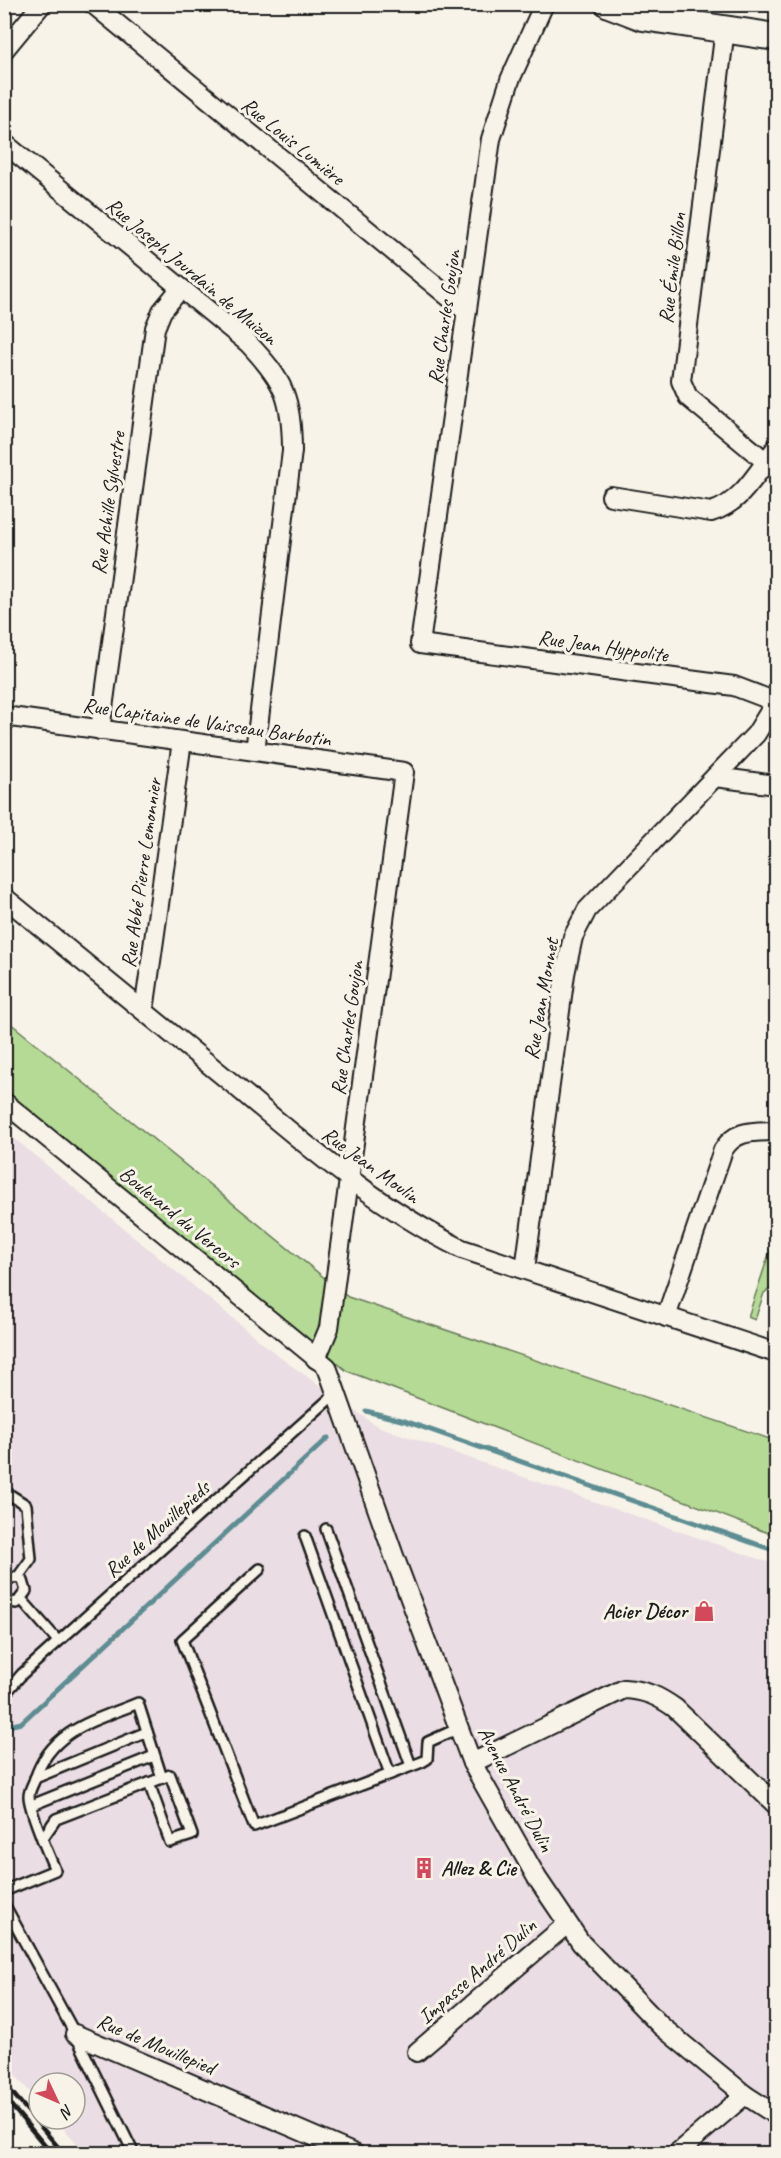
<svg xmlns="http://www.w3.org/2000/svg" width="781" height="2158" viewBox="0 0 781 2158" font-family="Caveat,sans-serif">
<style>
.built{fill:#eadde3}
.green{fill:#b5da96;stroke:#687b59;stroke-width:1.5}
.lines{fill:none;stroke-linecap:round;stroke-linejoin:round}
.stream{stroke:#5d8d92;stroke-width:5}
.lane-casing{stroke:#1c1c1c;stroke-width:14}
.street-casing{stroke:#1c1c1c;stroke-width:22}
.secondary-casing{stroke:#1c1c1c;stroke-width:30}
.lane{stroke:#f7f3e8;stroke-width:9}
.street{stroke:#f7f3e8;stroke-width:18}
.secondary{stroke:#f7f3e8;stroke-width:26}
.rail{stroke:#1c1c1c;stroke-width:4.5}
.labels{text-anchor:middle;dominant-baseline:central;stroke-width:6;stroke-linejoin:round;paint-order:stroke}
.street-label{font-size:21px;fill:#1c1c1c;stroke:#f7f3e8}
.poi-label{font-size:21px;font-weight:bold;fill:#1c1c1c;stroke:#f7f3e8;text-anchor:end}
</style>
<rect width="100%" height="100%" fill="#f7f3e8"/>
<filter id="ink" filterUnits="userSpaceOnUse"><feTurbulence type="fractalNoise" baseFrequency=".0167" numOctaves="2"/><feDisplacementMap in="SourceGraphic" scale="12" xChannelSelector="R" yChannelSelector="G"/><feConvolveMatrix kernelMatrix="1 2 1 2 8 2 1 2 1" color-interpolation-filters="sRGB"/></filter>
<g filter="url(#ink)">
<path class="built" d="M4,1130L282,1359L377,1426L776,1565V2153H86L55,2119H75V2083H39V2102L5,2064Z"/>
<g class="green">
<path d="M4,1018L348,1297L776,1441V1536L347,1371L5,1092Z"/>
<path d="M776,1233V1285L764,1293L755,1320L748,1317Z"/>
</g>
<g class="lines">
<g class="stream">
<path d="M366,1411L405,1421L776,1551"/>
<path d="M8,1726L21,1723L328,1438"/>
</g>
<defs>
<g id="lane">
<path d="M4,1491L26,1505L31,1559L18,1577"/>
<path d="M326,1529L411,1766"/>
<path d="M305,1536L390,1774"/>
<path d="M260,1569L182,1640L254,1826L422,1762L427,1759L428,1742L459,1728"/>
<path d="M4,1579L18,1577L23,1581L26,1591L17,1603L4,1601"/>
<path d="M22,1600L58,1641"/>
<path d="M4,1695L22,1674L336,1393"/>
<path d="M35,1778L147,1732"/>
<path d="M149,1783L170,1842L192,1835L170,1775L162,1778"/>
<path d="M32,1805L154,1756"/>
<path d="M4,1891L55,1870C49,1855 29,1811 29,1796C29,1791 33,1784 35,1779C51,1730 94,1721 138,1703L162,1778L56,1819L42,1839"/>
<path d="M4,1904L75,2034L134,2154"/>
</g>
<g id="street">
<path d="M93,4L466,311"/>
<path d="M544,4L510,80L491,139L420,644L734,686L776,702"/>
<path d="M725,29L681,381L688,397L776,470"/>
<path d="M4,50L42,4"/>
<path d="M4,143L248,343C284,381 292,398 292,451L255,751"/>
<path d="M611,496L711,512C741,504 758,471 776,448"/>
<path d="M4,716L404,772L329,1328L316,1359"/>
<path d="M100,730L155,328L162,311L180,289"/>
<path d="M715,777L776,785"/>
<path d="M4,897C81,959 157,1022 233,1084C306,1145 377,1207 462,1249L776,1353"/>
<path d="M144,1011L182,741"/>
<path d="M4,1102L327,1367L394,1556L472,1763L537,1878L581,1943L661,2026L745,2095L776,2115"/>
<path d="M525,1269L565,974L573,937L587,910L756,734L775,703"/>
<path d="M666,1317L723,1150C736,1129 754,1132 776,1131"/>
<path d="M472,1763L624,1689C645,1690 658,1696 675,1708L776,1805"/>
<path d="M75,2034L355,2154"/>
<path d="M417,2052L567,1924"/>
<path d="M676,2154L745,2095"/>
</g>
<path id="secondary" d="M609,4L643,17L776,37"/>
</defs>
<use href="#lane" class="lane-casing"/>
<use href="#street" class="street-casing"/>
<use href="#secondary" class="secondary-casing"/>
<use href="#lane" class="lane"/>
<use href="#street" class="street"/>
<use href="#secondary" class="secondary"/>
<g class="rail">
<path d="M4,2083L64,2154"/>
<path d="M4,2097L52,2154"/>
</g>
</g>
</g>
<defs>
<symbol id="shop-bare" viewBox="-9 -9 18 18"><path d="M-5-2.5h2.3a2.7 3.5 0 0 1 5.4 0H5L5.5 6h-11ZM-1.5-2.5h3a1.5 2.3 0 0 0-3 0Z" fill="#d1495b" stroke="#f7f3e8" stroke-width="2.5" paint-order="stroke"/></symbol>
<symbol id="building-bare" viewBox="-9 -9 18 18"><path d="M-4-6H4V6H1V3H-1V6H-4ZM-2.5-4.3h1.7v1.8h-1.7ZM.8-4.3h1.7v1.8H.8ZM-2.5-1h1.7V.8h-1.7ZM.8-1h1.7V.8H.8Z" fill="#d1495b" stroke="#f7f3e8" stroke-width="2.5" paint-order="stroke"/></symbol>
</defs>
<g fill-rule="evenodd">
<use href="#shop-bare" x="689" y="1596" width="30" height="30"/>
<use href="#building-bare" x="409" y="1853" width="30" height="30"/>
</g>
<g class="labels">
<g class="street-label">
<text transform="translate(293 141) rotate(39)">Rue Louis Lumière</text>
<text transform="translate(672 268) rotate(-83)">Rue Émile Billon</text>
<text transform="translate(192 271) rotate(40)">Rue Joseph Jourdain de Muizon</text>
<text transform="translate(444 317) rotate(-82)">Rue Charles Goujon</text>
<text transform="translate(108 503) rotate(-82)">Rue Achille Sylvestre</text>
<text transform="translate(603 646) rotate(8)">Rue Jean Hyppolite</text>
<text transform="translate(207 722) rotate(8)">Rue Capitaine de Vaisseau Barbotin</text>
<text transform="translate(141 873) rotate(-82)">Rue Abbé Pierre Lemonnier</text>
<text transform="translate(541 999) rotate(-80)">Rue Jean Monnet</text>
<text transform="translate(347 1028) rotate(-82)">Rue Charles Goujon</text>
<text transform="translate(371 1165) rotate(36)">Rue Jean Moulin</text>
<text transform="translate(180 1217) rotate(39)">Boulevard du Vercors</text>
<text transform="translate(157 1529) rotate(-42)">Rue de Mouillepieds</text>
<text transform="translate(516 1789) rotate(62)">Avenue André Dulin</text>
<text transform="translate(477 1971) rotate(-41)">Impasse André Dulin</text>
<text transform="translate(156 2044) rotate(23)">Rue de Mouillepied</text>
</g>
<g class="poi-label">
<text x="687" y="1611">Acier Décor</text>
<text x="441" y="1868" text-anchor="start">Allez &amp; Cie</text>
</g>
</g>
<rect width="781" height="2158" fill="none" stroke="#f7f3e8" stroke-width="24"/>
<rect x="12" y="12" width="757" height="2134" fill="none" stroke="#1c1c1c" stroke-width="2" filter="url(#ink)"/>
<g transform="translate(57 2101) rotate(134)"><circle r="28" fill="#f7f3e8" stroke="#9f9d96" stroke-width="1.5"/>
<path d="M0-4.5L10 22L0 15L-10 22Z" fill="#d1495b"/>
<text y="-9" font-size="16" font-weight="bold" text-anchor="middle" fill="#1c1c1c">N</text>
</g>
</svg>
